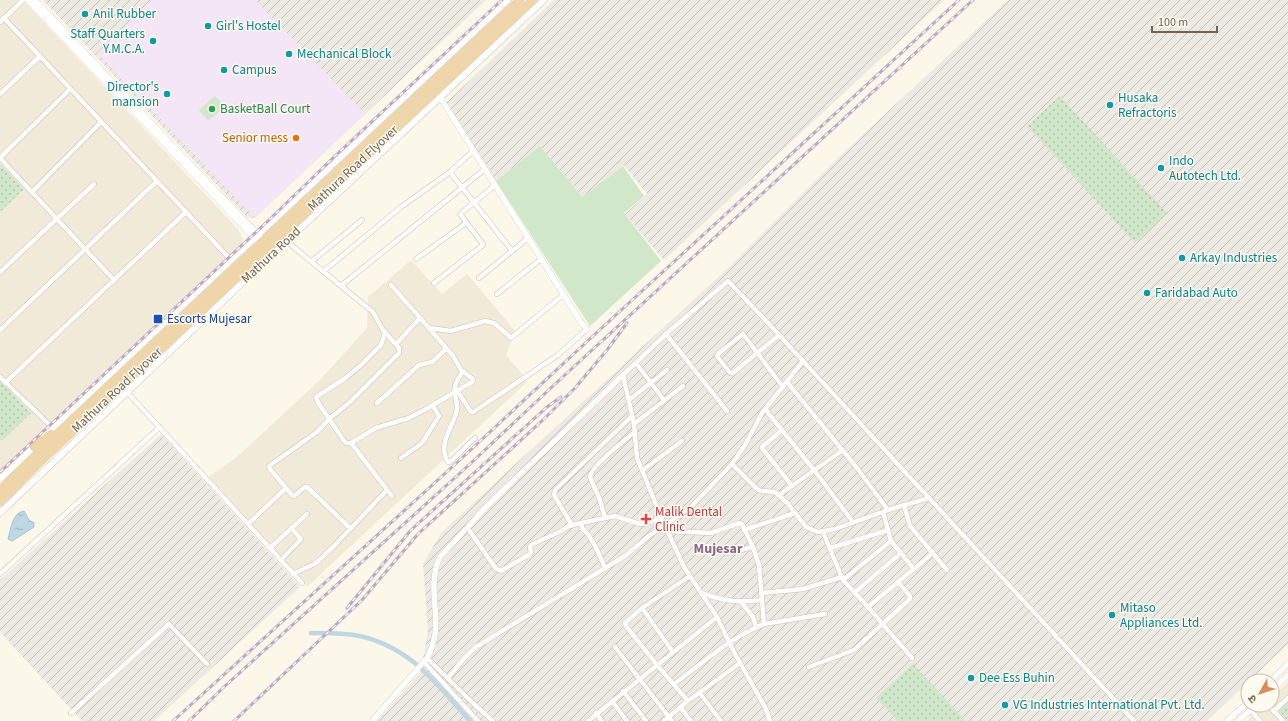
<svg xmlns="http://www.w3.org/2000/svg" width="1288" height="721" viewBox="0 0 1288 721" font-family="'Source Sans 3','Noto Sans Devanagari',sans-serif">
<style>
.residential{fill:#f2ead8}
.industrial{fill:url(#industrial-furrows)}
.education{fill:#f4e6f7}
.green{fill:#d0e7c9}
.park{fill:url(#park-dots)}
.water{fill:url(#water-ripples);stroke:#a7c4d3}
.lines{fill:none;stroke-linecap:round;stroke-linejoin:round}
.canal{stroke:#bfd7e3;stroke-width:4.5}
.minor-casing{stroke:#ccc1b0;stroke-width:5.5}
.tertiary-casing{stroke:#ccc1b0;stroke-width:6}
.secondary-casing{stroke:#cec2ae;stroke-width:7}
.trunk-casing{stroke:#dbd6d1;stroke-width:9}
.minor{stroke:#fff;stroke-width:4.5}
.tertiary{stroke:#fff;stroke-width:5.5}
.secondary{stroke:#fff;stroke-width:6}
.trunk{stroke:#f0d5a8;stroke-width:8}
.rail-casing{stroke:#bca8c4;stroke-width:3}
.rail{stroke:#fdfaf0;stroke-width:1.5;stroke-dasharray:4.5;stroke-linecap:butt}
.trunk-bridge-casing{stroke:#dbd6d1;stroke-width:9;stroke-linecap:butt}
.trunk-bridge{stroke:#f0d5a8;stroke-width:8}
.culture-dot{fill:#0f9aa8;stroke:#fdfaf0;stroke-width:1.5}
.leisure-dot{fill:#2e9e5b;stroke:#fdfaf0;stroke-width:1.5}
.food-dot{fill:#e8710a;stroke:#fdfaf0;stroke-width:1.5}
.transit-dot{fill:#1a4fb4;stroke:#fdfaf0;stroke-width:1.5}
.health-dot{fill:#e0444e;stroke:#fdfaf0;stroke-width:1.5}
.labels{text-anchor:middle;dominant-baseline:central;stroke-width:3;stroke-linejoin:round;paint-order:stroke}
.culture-label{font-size:13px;fill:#0d838f;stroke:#fdfaf0;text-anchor:start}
.leisure-label{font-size:13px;fill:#27864d;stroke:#fdfaf0;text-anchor:start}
.food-label{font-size:13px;fill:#c56008;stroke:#fdfaf0;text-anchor:end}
.street-label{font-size:13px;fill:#73624f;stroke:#fdfaf0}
.transit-label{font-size:13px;fill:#164399;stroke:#fdfaf0;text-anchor:start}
.health-label{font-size:13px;fill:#be3a42;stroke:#fdfaf0;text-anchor:start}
.neighbourhood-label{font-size:14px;font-weight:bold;fill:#89678e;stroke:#fdfaf0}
</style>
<defs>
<pattern id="industrial-furrows" width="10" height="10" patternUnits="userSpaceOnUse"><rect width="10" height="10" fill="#ece9e2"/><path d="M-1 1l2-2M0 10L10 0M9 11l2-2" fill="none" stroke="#c4c0ba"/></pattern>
<pattern id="park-dots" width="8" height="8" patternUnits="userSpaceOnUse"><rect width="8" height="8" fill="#d0e7c9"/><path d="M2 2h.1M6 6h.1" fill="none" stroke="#adbfa6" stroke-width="1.8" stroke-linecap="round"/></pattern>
<pattern id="water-ripples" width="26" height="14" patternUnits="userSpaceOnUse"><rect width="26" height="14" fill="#bfd7e3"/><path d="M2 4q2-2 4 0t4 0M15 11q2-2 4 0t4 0" fill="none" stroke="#a0b2ba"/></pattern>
</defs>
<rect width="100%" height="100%" fill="#fbf7e9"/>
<g class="residential">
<path d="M0,0H23L238,229L243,240L240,255L0,482Z"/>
<path d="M411,260L442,294L467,274L515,331L506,355L528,381L308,586L209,477L238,456L322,378L367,328L368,297Z"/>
<path d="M1288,682V721H1247L1263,705H1272V697Z"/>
</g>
<g class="industrial">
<path d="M43,0H486L255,218L247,217Z"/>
<path d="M554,0H944L664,260L625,214L647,194L624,165L582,197L540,146L496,181L446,103Z"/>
<path d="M1008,0H1288V644L1207,721H377L421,672L428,631L423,564L442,532L727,269L841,155Z"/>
<path d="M161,434L300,587L154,721H82L0,632V580Z"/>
</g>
<path class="education" d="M152,0H255L365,114L255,218L97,53Z"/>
<g class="green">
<path d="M215,96L225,107L208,121L199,110Z"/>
<path d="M540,146L582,197L623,166L644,196L624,213L661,261L590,326L496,181Z"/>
</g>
<g class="park">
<path d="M1060,96L1167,213L1135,243L1027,126Z"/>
<path d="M0,164L24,189L0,212Z"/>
<path d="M0,381L31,413L2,441L0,439Z"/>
<path d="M913,664L966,721H898L876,698Z"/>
<path d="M1288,702V721L1278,710Z"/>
</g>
<path class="water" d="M24,511L29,520L34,523V527L12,541L8,539C11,529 12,513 24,511Z"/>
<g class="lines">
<path class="canal" d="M311,633C325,633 340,633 354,635C408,644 436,683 470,721"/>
<defs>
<g id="minor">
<path d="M4,18L231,260"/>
<path d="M0,22L23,0"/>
<path d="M0,94L40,56"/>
<path d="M0,158L114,280"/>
<path d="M0,158L70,89"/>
<path d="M450,172L512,251"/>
<path d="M32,192L101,122"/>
<path d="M286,241L373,312L383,330L399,348V353L350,402L329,419L317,432L269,466L270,469L292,495L294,496L305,487H307L350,528"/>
<path d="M416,259L466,223"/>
<path d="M312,261L362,220"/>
<path d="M324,271L401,207L450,172L474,150"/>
<path d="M0,272L94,184"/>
<path d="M479,278L528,238"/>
<path d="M434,283L483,245V244L460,214L495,185"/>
<path d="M342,285L485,169"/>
<path d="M391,285L429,328L451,331L485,321L494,323L511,338L563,295"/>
<path d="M497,294L541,259"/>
<path d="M0,330L157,181"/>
<path d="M385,333L381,345L360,366L344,379L316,397L319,404L344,441L346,443H351L392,496"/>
<path d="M666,334L727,411"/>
<path d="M779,335L733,373H730L717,356L719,353L743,334L783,387"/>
<path d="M396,344L420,318"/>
<path d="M636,363L664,400"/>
<path d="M463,371C458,379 453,385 455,395C456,400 458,404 457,410C453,427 437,444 448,462H450L475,438"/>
<path d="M0,377L52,427"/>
<path d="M787,382L857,468L888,510"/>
<path d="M5,383L186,212"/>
<path d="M127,392L302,583"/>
<path d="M458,392L471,412H473L558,355L587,329"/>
<path d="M629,400L667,370"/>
<path d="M377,403L419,365L432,362L446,349"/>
<path d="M765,409L814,470L853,522"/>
<path d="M634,424L683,386"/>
<path d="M782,430L762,447V448L792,486"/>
<path d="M351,443L376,428L409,418L428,408L472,382L473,379L461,370L453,356L429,328"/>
<path d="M401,458L422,443L439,416L433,406"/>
<path d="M732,464L757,489L761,491L775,492L788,504L806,527L818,532L835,529L888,510L929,498"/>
<path d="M643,470L682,441"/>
<path d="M779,495L843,450"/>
<path d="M904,505L910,526L947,570"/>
<path d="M883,512L891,541L914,569"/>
<path d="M605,518L600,500L590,477C590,467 626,439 635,432"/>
<path d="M248,524L286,488"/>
<path d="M572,525L555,497L554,494L556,489L632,416"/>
<path d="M467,527L496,569L501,571L530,554L531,553L530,547L531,545L561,531L569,526L581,523"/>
<path d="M744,530L795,513"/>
<path d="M668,531L711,533L740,523L742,524L753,547L759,565L764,624"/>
<path d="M823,532L843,580L891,541"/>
<path d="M270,548L307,514"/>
<path d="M831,548L888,530"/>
<path d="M728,553L753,547"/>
<path d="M281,560L301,539L291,528"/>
<path d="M605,568C599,554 593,538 582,528L581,523L615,516L640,524L662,519"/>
<path d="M0,574L160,427"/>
<path d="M293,574L316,563L334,546L387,490"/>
<path d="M843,580L868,607L912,658"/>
<path d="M855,592L901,553"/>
<path d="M701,593C725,601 736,603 762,600"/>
<path d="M761,593L803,589L842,577"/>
<path d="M742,603L753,617L756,627"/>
<path d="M868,607L933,553"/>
<path d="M642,608L673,652"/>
<path d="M615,647L672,721"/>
<path d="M427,658L475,705L493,721"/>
<path d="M424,662L478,721"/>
<path d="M809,667L854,650L910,599V596L898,582"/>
<path d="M448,678L465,657L476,647L625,556L649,536L691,507L732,464L745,445L762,413L803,361"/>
<path d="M674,684C701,664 734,635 764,624L825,614"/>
<path d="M623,691L646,721"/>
<path d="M699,692L721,721"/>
<path d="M612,701L627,721"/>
<path d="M688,701L657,665L626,626L625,623L642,608L690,576"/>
<path d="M1268,705L1283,721"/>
<path d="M680,707L691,721"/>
<path d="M1250,710L1260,721"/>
<path d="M1274,711L1288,698"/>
<path d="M71,713L169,624L207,664"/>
<path d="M596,713L602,721"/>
<path d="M588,721L717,617"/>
<path d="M664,721L688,701L740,663"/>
<path d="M770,721L766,709L734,652L717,617L684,567L662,519L637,458L634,424L623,375L666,334L728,281L769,324L1134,721"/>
</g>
<g id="tertiary">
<path d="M28,0L262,246"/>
<path d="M35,0L170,143L272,249"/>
<path d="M440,97L580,321L587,329"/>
<path d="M1270,681L1288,664"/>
<path d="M1272,690L1288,675"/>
<path d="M372,721L427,658C447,624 424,590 440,557L487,506L623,375"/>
<path d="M1227,721L1248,702"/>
<path d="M1238,721L1256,705"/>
</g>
<g id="secondary">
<path d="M44,436L508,0"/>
<path d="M0,479L37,444"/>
<path d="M0,513L240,285L544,0"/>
</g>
<g id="trunk">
<path d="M274,231L520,0"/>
<path d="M280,237L533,0"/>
<path d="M34,447L51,434"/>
<path d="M0,491L36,454L243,260"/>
<path d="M0,502L40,462L249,266"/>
</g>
</defs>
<use href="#minor" class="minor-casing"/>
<use href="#tertiary" class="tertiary-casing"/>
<use href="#secondary" class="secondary-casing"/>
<use href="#trunk" class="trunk-casing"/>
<use href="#minor" class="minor"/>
<use href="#tertiary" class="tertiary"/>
<use href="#secondary" class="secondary"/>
<use href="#trunk" class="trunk"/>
<defs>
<g id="rail">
<path d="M0,472L269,220L335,156L502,0"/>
<path d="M347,608L411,530L547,407L561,397"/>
<path d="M173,721L462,458L593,336L959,0"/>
<path d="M189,721L225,686L469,465L554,385L973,0"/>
<path d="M234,721L362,600L418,534L544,419L575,388L607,350L627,323"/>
</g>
</defs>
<use href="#rail" class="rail-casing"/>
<use href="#rail" class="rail"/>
<defs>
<g id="trunk-bridge">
<path d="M243,260L274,231"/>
<path d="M249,266L280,237"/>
</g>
</defs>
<use href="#trunk-bridge" class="trunk-bridge-casing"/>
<use href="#trunk-bridge" class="trunk-bridge"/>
</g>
<g class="culture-dot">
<circle cx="85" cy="14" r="4"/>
<circle cx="208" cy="26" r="4"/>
<circle cx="153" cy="41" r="4"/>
<circle cx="289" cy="54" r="4"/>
<circle cx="224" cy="70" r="4"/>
<circle cx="167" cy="94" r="4"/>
<circle cx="1110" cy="105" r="4"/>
<circle cx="1161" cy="168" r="4"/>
<circle cx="1182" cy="258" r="4"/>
<circle cx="1147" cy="293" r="4"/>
<circle cx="1112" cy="615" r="4"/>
<circle cx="971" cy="678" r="4"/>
<circle cx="1005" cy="705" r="4"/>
</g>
<circle class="leisure-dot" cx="212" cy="109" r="4"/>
<circle class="food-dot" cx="296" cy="138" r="4"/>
<rect class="transit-dot" x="153" y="314" width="10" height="10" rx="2"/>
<path class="health-dot" d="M644 513h4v4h4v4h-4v4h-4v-4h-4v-4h4z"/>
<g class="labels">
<g class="culture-label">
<text x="93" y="14">Anil Rubber</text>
<text x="216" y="26">Girl's Hostel</text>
<text x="145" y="34" text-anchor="end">Staff Quarters<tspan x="145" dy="15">Y.M.C.A.</tspan></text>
<text x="297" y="54">Mechanical Block</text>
<text x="232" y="70">Campus</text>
<text x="159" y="87" text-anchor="end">Director's<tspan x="159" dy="15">mansion</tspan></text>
<text x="1118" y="98">Husaka<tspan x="1118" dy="15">Refractoris</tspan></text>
<text x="1169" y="161">Indo<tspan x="1169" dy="15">Autotech Ltd.</tspan></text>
<text x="1190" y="258">Arkay Industries</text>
<text x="1155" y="293">Faridabad Auto</text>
<text x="1120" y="608">Mitaso<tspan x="1120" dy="15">Appliances Ltd.</tspan></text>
<text x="979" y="678">Dee Ess Buhin</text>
<text x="1013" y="705">VG Industries International Pvt. Ltd.</text>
</g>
<g class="leisure-label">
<text x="220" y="109">BasketBall Court</text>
</g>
<g class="food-label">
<text x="288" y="138">Senior mess</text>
</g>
<g class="street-label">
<text transform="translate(353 168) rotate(-43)">Mathura Road Flyover</text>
<text transform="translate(271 255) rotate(-43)">Mathura Road</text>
<text transform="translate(117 390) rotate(-43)">Mathura Road Flyover</text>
</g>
<g class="transit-label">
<text x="167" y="319">Escorts Mujesar</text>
</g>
<g class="health-label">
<text x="655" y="512">Malik Dental<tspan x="655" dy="15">Clinic</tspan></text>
</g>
<g class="neighbourhood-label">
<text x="718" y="549">Mujesar</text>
</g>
</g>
<g transform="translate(1260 693) rotate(231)"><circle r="19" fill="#fdfaf0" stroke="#c6bdb0"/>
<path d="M0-3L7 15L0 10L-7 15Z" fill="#d88d5b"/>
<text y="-6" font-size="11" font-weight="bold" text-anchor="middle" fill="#73624f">उ</text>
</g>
<path d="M1152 26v6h65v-6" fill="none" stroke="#73624f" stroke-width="2"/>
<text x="1158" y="26" font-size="12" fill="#73624f" stroke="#fdfaf0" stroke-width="3" paint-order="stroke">100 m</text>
</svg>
